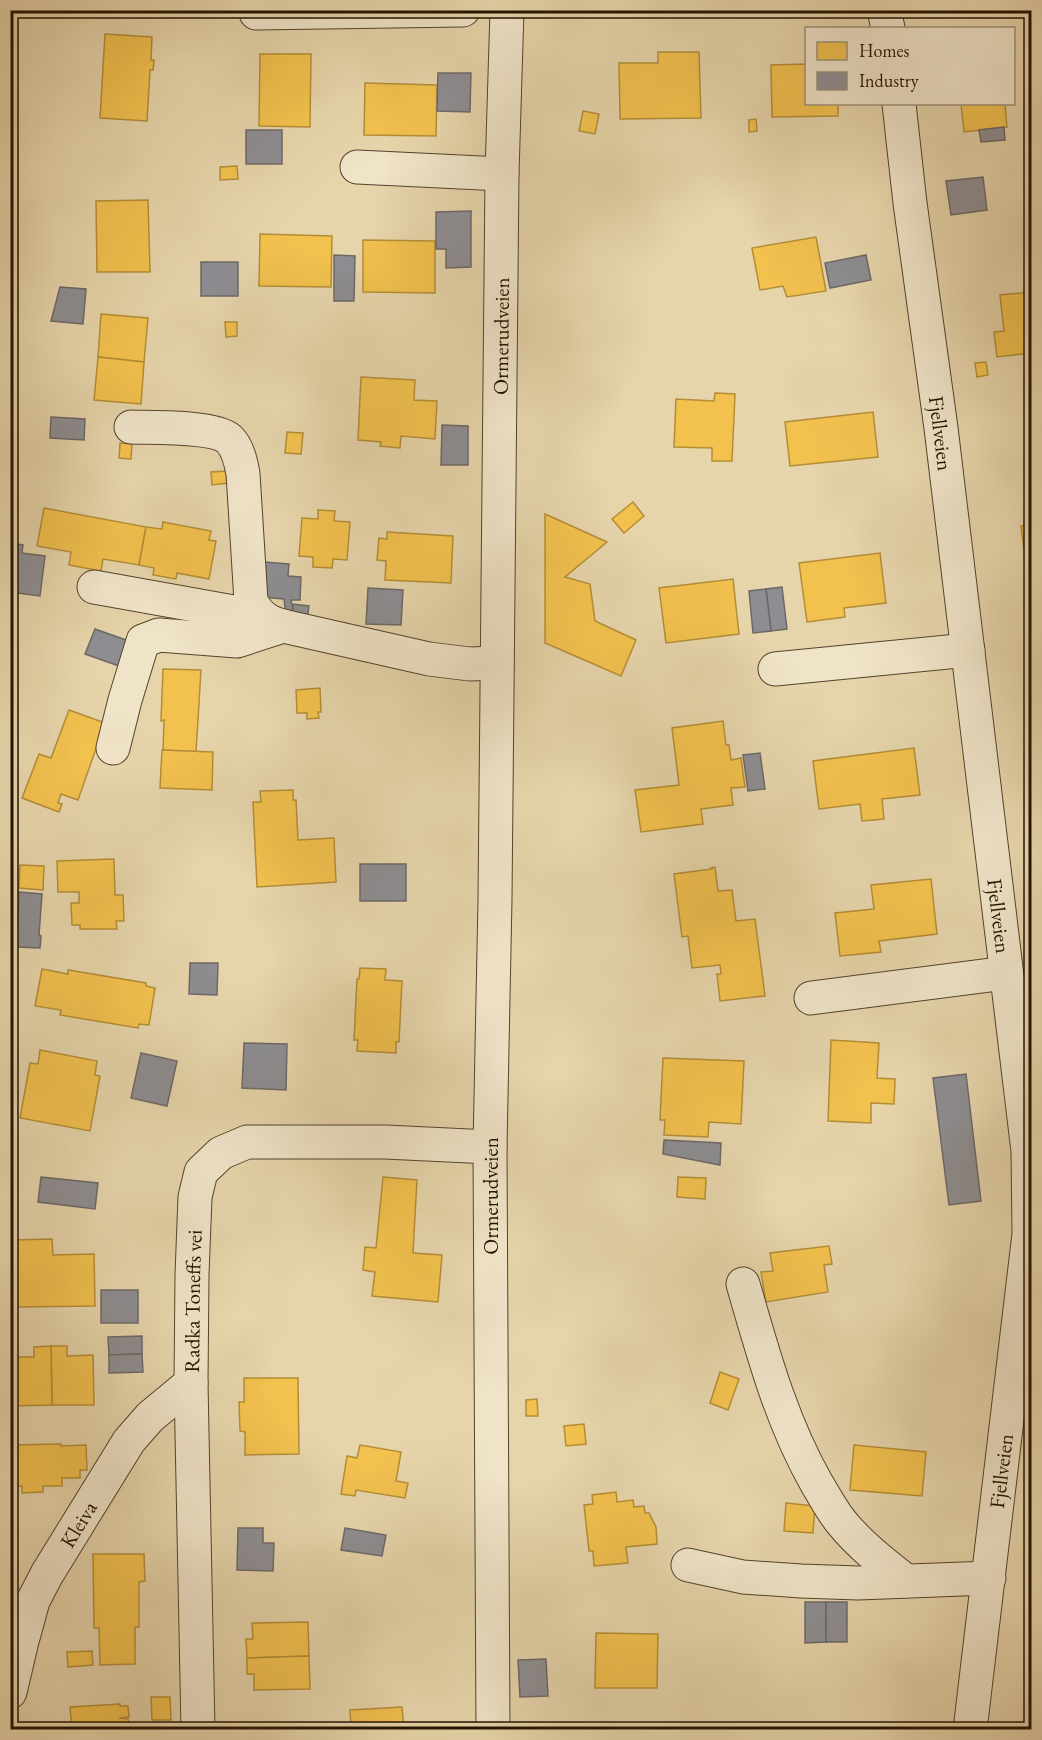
<svg xmlns="http://www.w3.org/2000/svg" width="1042" height="1740" viewBox="0 0 1042 1740" font-family="'EB Garamond',serif">
<style>
.homes{fill:#f2c14e;stroke:#b48d37;stroke-width:1.5}
.industry{fill:#8d8d92;stroke:#6d6866;stroke-width:1.5}
.lines{fill:none;stroke-linecap:round;stroke-linejoin:round}
.minor-casing{stroke:#53432b;stroke-width:35}
.minor{stroke:#efe3c8;stroke-width:33}
.labels{text-anchor:middle;dominant-baseline:central;stroke-width:6;stroke-linejoin:round;paint-order:stroke}
.street-label{font-size:21px;fill:#221301;stroke:#efe3c8}
</style>
<rect width="100%" height="100%" fill="#e6d4aa"/>
<filter id="stains"><feTurbulence type="fractalNoise" baseFrequency=".00333" numOctaves="4"/><feColorMatrix values="0 0 0 0 .2 0 0 0 0 .09 0 0 0 0 .02 0 0 0 .5 -.17"/></filter>
<radialGradient id="worn" r=".72"><stop offset=".6" stop-color="#630" stop-opacity="0"/><stop offset="1" stop-color="#630" stop-opacity=".3"/></radialGradient>
<g class="homes">
<path d="M105,34L152,37L151,60H154L153,70H150L147,121L100,118Z"/>
<path d="M658,52H699L701,118L620,119L619,63H658Z"/>
<path d="M260,54H311L310,127L259,126Z"/>
<path d="M806,64V104H838V116L772,117L771,65Z"/>
<path d="M365,83L437,85L436,136L364,135Z"/>
<path d="M961,104H1005L1007,127L964,132Z"/>
<path d="M583,111L599,114L595,134L579,131Z"/>
<path d="M756,119L757,131L749,132V120Z"/>
<path d="M237,166L238,179L220,180V167Z"/>
<path d="M148,200L150,272H97L96,201Z"/>
<path d="M260,234L332,236L331,287L259,286Z"/>
<path d="M816,237L826,291L787,297L783,286L760,290L752,248Z"/>
<path d="M363,240L435,241V293L363,292Z"/>
<path d="M1032,292V353L997,357L994,332L1004,331L1000,295Z"/>
<path d="M101,314L148,318L144,362L98,357Z"/>
<path d="M225,322H237V336L226,337Z"/>
<path d="M98,357L144,362L141,404L94,400Z"/>
<path d="M986,362L988,375L977,377L975,363Z"/>
<path d="M361,377L415,380L414,400L437,401L435,439L401,436L400,448L380,446L381,442L358,440Z"/>
<path d="M715,393L735,394L732,461H712V448L674,447L676,399L714,401Z"/>
<path d="M873,412L878,457L790,466L785,422Z"/>
<path d="M287,432L303,433L301,454L285,453Z"/>
<path d="M120,443L132,444L131,459L119,458Z"/>
<path d="M227,471L228,483L212,485L211,472Z"/>
<path d="M633,502L644,516L624,533L612,519Z"/>
<path d="M44,508L146,527L139,565L103,559L101,571L69,565L71,552L37,546Z"/>
<path d="M318,510L335,511L334,521L350,522L347,560L333,559L332,568L313,567V557L299,556L302,518L318,519Z"/>
<path d="M545,514L607,542L565,577L590,584L595,621L636,640L621,676L545,643Z"/>
<path d="M163,522L211,531L209,540L216,541L209,579L177,573L176,579L153,575L154,568L139,565L146,527L162,529Z"/>
<path d="M1032,524V558L1031,550H1024L1021,526Z"/>
<path d="M387,532L453,536L451,583L385,580L386,561L377,560L379,538L387,539Z"/>
<path d="M880,553L886,603L844,608L845,617L807,622L799,563Z"/>
<path d="M733,579L739,634L666,643L659,588Z"/>
<path d="M163,669L201,670L196,752L163,750L164,720L161,721Z"/>
<path d="M320,688L321,712H318L319,718L307,719V713H297L296,690Z"/>
<path d="M1032,709V757L1024,710Z"/>
<path d="M69,710L105,723L78,800L61,794L58,803L62,804L59,812L22,798L39,754L51,758Z"/>
<path d="M723,721L726,745H729L731,760L741,758L745,787L731,788L733,805L701,809L703,824L641,832L635,790L679,785L672,728Z"/>
<path d="M914,748L920,795L882,799L884,819L862,821L860,804L819,809L813,761Z"/>
<path d="M162,750L213,752L212,790L160,788Z"/>
<path d="M293,790V800H296L298,840L334,838L336,882L257,887L253,802H261L260,791Z"/>
<path d="M114,859L115,895H123L124,921H116L117,929H80V925H72L71,903H79V892H58L57,861Z"/>
<path d="M20,865L44,866L43,890L19,888Z"/>
<path d="M715,867L718,891L732,890L736,921L755,919L765,996L720,1001L717,974H721L720,965L692,968L688,936L682,937L674,874L712,869L711,868Z"/>
<path d="M931,879L937,934L879,941L881,952L840,956L835,913L874,909L871,885Z"/>
<path d="M360,968L386,969L385,980L402,981L399,1042H396V1053L357,1051L358,1040H354L357,979H359Z"/>
<path d="M42,969L68,974V970L146,983V986L155,988L149,1025L139,1024L138,1028L60,1015L61,1010L35,1006Z"/>
<path d="M831,1040L879,1043L877,1078L895,1079L894,1104L871,1103V1123L828,1121Z"/>
<path d="M40,1050L97,1061L95,1075L100,1076L90,1131L20,1118L30,1063L38,1064Z"/>
<path d="M663,1058L744,1061L741,1124L709,1122L708,1137L664,1135L665,1120H660Z"/>
<path d="M383,1177L417,1180L413,1253L442,1255L438,1302L372,1296L375,1272L363,1270L365,1247L376,1248Z"/>
<path d="M678,1177L706,1178L705,1199L677,1197Z"/>
<path d="M52,1239L53,1255L94,1254L95,1306L15,1307L14,1240Z"/>
<path d="M829,1246L832,1264L824,1265L828,1292L766,1302L761,1272L773,1271L770,1253Z"/>
<path d="M51,1346H67V1356L93,1355L94,1405H52Z"/>
<path d="M51,1346L52,1405L10,1406V1357H34V1347Z"/>
<path d="M720,1372L739,1379L728,1410L710,1403Z"/>
<path d="M244,1378H298L299,1454L245,1455V1432L240,1431L239,1402H244Z"/>
<path d="M537,1399L538,1416H526V1400Z"/>
<path d="M584,1424L586,1444L566,1446L564,1426Z"/>
<path d="M61,1444V1446L86,1445L87,1470H80V1478H62V1486H43V1492L22,1493V1486L10,1487V1445Z"/>
<path d="M360,1445L401,1452L396,1481L408,1483L405,1498L356,1490L355,1496L341,1494L347,1456L357,1458Z"/>
<path d="M854,1445L926,1452L922,1496L850,1490Z"/>
<path d="M616,1492L617,1502L633,1500L634,1507L644,1506L645,1513H649L656,1527L657,1544L626,1547L628,1563L594,1566L593,1551H589L584,1505L593,1504L592,1495Z"/>
<path d="M786,1503L815,1506L813,1533L784,1531Z"/>
<path d="M93,1554H144L145,1581L139,1582V1627H135V1664L100,1665L99,1628H94Z"/>
<path d="M308,1622L309,1656L247,1658L246,1639H253L252,1623Z"/>
<path d="M596,1633L658,1634L657,1688H595Z"/>
<path d="M92,1651L93,1665L68,1667L67,1652Z"/>
<path d="M309,1656L310,1689L254,1690V1674H247V1658Z"/>
<path d="M151,1697H170L171,1720H152Z"/>
<path d="M120,1704V1706H128L129,1717L119,1718L128,1719L129,1730H62L72,1729L70,1707Z"/>
<path d="M402,1707L404,1730H351L350,1710Z"/>
</g>
<g class="industry">
<path d="M438,73H471L470,112L437,111Z"/>
<path d="M1004,127L1005,140L981,142L979,130Z"/>
<rect x="246" y="130" width="36" height="34"/>
<path d="M983,177L987,210L951,215L946,181Z"/>
<path d="M471,211V267L446,268V249H436V212Z"/>
<path d="M334,255L355,256L354,301H334Z"/>
<path d="M866,255L871,280L830,288L825,263Z"/>
<rect x="201" y="262" width="37" height="34"/>
<path d="M60,287L86,289L83,324L51,321Z"/>
<path d="M51,417L85,419L84,440L50,438Z"/>
<path d="M442,425L468,426V465H441Z"/>
<path d="M10,543L23,545L22,553L45,556L40,596L10,592Z"/>
<path d="M264,562L289,564L288,576L301,577L300,600H291L293,610V604L309,606L307,620L286,616L284,599L261,597Z"/>
<path d="M782,587L787,629L771,631L766,589Z"/>
<path d="M368,588L403,590L401,625L366,624Z"/>
<path d="M766,589L771,631L753,633L749,591Z"/>
<path d="M95,629L129,641L119,666L85,654Z"/>
<path d="M760,753L765,789L748,791L743,755Z"/>
<rect x="360" y="864" width="46" height="37"/>
<path d="M19,892L42,894L39,935L41,936L40,948L17,947Z"/>
<path d="M190,963H218L217,995L189,994Z"/>
<path d="M244,1043L287,1044L286,1090L242,1088Z"/>
<path d="M141,1053L177,1061L167,1106L131,1098Z"/>
<path d="M966,1074L981,1201L949,1205L933,1078Z"/>
<path d="M664,1140L721,1143L720,1165L663,1154Z"/>
<path d="M41,1177L98,1183L95,1209L38,1202Z"/>
<rect x="101" y="1290" width="37" height="33"/>
<path d="M142,1336V1354L109,1355L108,1337Z"/>
<path d="M142,1354L143,1372L109,1373V1355Z"/>
<path d="M238,1528H263V1543H274L273,1571L237,1570Z"/>
<path d="M345,1528L386,1535L382,1556L341,1550Z"/>
<path d="M805,1602H826V1642L805,1643Z"/>
<rect x="826" y="1602" width="21" height="40"/>
<path d="M546,1659L548,1696L520,1697L518,1660Z"/>
</g>
<g class="lines">
<defs>
<g id="minor">
<path d="M884,10L888,28"/>
<path d="M256,13L463,10"/>
<path id="s1" d="M899,104L910,203L941,428L1028,1151L1029,1234L970,1730"/>
<path d="M357,167L502,174"/>
<path d="M131,427C152,428 214,426 229,439C238,448 241,462 243,474L251,601C258,615 267,622 283,626L429,659L470,664L497,663"/>
<path d="M94,587L262,617"/>
<path d="M775,669L968,650"/>
<path d="M113,748L125,700L143,641L159,635L237,641L283,626"/>
<path d="M811,998L1006,973"/>
<path d="M743,1284C763,1353 781,1421 817,1484C825,1497 832,1511 842,1523C860,1545 883,1563 906,1581"/>
<path d="M688,1565L743,1577L801,1581L858,1583L989,1578"/>
<path id="s2" d="M10,1692L22,1641L33,1601L47,1574L129,1441L150,1417L191,1383"/>
<path id="s3" d="M198,1730L191,1383L192,1275L195,1197L201,1172L221,1153L247,1142H385L490,1147"/>
<path id="s4" d="M493,1730L490,1147L495,899L502,174L507,10"/>
</g>
</defs>
<use href="#minor" class="minor-casing"/>
<use href="#minor" class="minor"/>
</g>
<g class="labels">
<g class="street-label">
<text stroke="none"><textPath href="#s4" startOffset="1394">Ormerudveien</textPath></text>
<text stroke="none"><textPath href="#s1" startOffset="332">Fjellveien</textPath></text>
<text stroke="none"><textPath href="#s1" startOffset="818">Fjellveien</textPath></text>
<text transform="translate(490 1196) rotate(-90)">Ormerudveien</text>
<text stroke="none"><textPath href="#s3" startOffset="429">Radka Toneffs vei</textPath></text>
<text transform="translate(1001 1471) rotate(-83)">Fjellveien</text>
<text stroke="none"><textPath href="#s2" startOffset="183">Kleiva</textPath></text>
</g>
</g>
<rect width="1042" height="1740" fill="none" stroke="#e6d4aa" stroke-width="36"/>
<rect x="12" y="12" width="1018" height="1716" fill="none" stroke="#221301" stroke-width="3"/>
<rect x="18" y="18" width="1006" height="1704" fill="none" stroke="#221301" stroke-width="1.5"/>
<rect x="805" y="27" width="210" height="78" fill="#efe3c8" stroke="#9d9078" stroke-width="1.5"/>
<rect x="817" y="42" width="30" height="18" fill="#f2c14e" stroke="#9d9078" stroke-width="1.5"/>
<text x="859" y="57" font-size="18" fill="#221301">Homes</text>
<rect x="817" y="72" width="30" height="18" fill="#8d8d92" stroke="#9d9078" stroke-width="1.5"/>
<text x="859" y="87" font-size="18" fill="#221301">Industry</text>
<rect width="100%" height="100%" filter="url(#stains)"/>
<rect width="100%" height="100%" fill="url(#worn)"/>
</svg>
